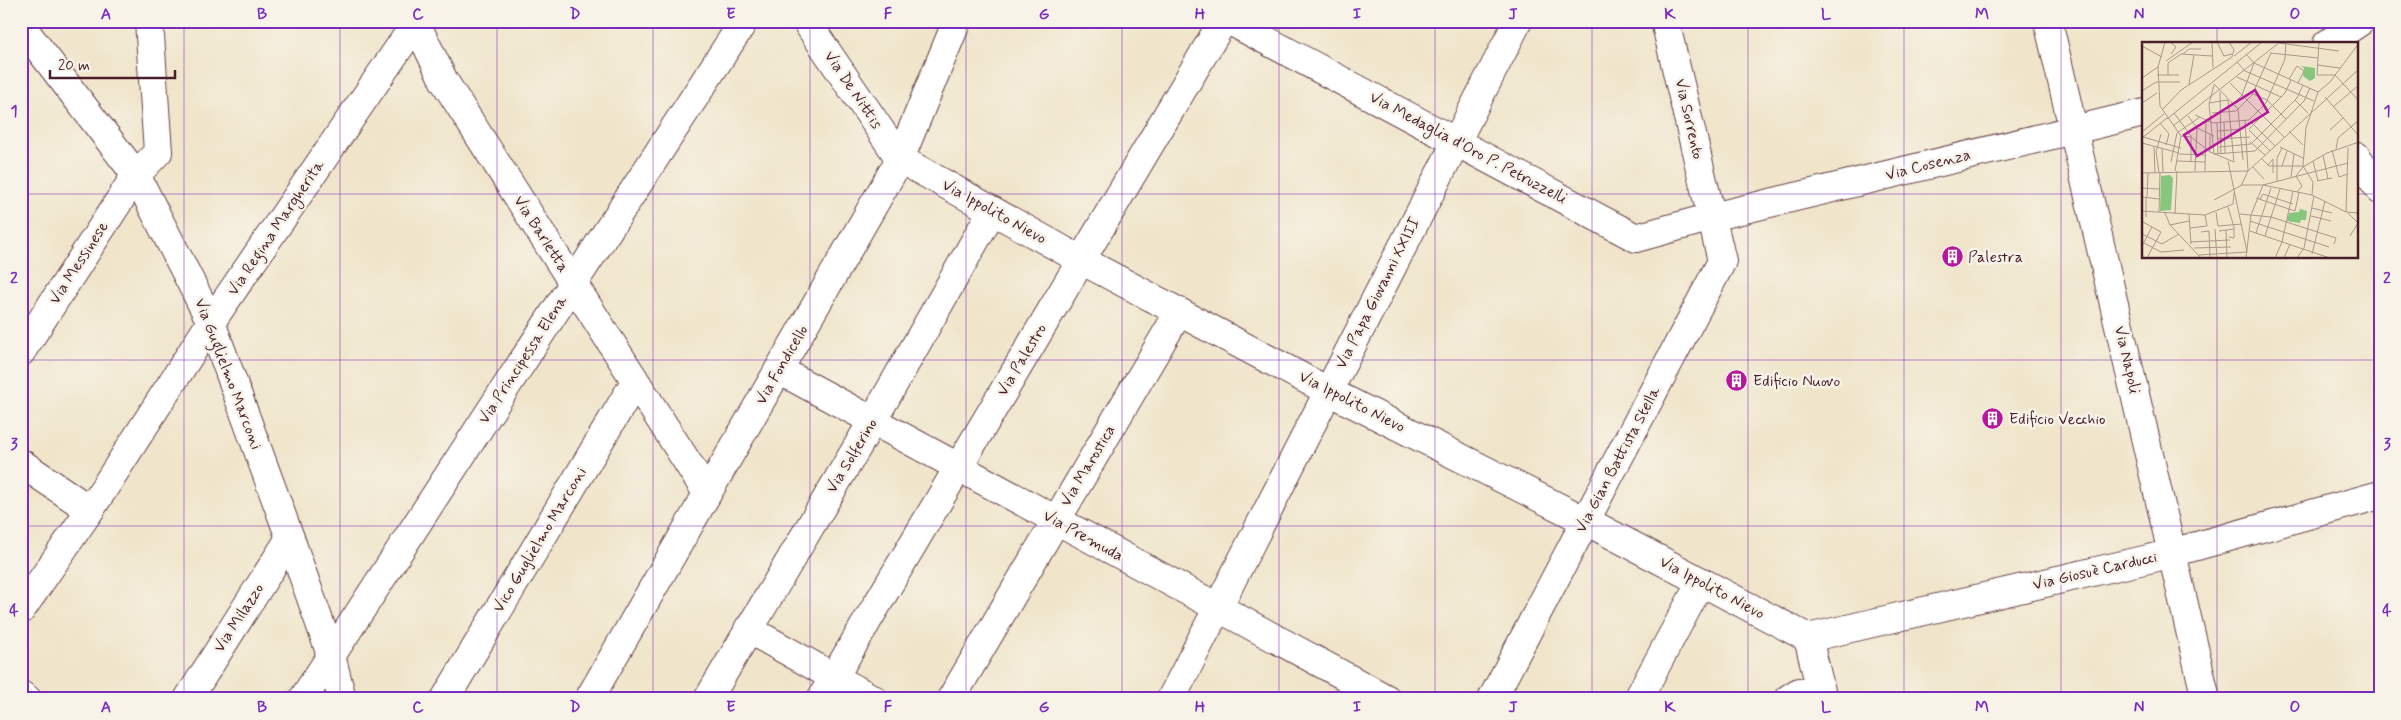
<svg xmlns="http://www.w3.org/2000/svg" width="2401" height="720" viewBox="0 0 2401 720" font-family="Mynerve,sans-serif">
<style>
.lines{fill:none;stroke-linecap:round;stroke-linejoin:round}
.street-casing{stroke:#633d43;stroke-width:30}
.street{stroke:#fff;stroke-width:28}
.grid{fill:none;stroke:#7b2cbf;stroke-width:1;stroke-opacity:0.55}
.labels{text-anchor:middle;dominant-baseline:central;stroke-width:5;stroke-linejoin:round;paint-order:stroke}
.street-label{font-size:16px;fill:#4a1f2b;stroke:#f7f3e8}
.poi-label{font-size:16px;fill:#4a1f2b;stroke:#f7f3e8;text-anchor:start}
.inset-road{fill:none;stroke:#ae968a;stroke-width:1}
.view{fill:#b5179e;fill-opacity:0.15;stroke:#b5179e;stroke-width:2.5}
.inset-edge{fill:none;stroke:#4a1f2b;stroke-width:2.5}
.neatline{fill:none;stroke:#7b2cbf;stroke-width:2}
.grid-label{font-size:16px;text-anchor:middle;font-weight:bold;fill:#7b2cbf}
</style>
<rect width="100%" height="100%" fill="#f7f3e8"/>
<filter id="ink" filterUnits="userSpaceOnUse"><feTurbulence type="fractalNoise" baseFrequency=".02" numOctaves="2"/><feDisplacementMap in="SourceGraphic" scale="10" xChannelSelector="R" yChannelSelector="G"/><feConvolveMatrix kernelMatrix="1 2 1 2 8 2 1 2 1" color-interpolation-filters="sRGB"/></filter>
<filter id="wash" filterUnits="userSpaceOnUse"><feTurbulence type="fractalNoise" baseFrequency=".0096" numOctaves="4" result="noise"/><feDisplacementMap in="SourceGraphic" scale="20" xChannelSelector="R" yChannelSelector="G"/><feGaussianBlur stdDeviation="1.12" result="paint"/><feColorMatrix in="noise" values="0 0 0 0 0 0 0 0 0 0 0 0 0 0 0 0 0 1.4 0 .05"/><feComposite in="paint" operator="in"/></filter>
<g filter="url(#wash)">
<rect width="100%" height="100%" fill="#f0e5ca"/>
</g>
<g filter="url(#ink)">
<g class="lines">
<defs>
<g id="street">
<path d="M415,21L444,81L707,493"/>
<path d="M806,21L900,159L1081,260L1328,391L1586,521L1808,638"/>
<path d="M1230,21L1636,238L1712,217L2144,113"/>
<path d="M2048,21L2206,699"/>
<path d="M21,30L26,32L136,175L211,322L290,538L331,655L342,699"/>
<path d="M2327,44L2361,21"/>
<path d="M2357,157L2380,190"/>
<path d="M21,352L136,175L158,152L149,21"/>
<path d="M779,370L1387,699"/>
<path d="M21,463L90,510"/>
<path d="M21,610L90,510L211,322L416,23"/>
<path d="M748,629L873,699"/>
<path d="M1808,638L2157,557L2380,495"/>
<path d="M1808,638L1823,699"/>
<path d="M21,695L27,699"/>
<path d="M188,699L290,538"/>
<path d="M303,699L744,21"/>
<path d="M445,699L635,382"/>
<path d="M589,699L900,159L957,21"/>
<path d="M708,699L872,422L992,211"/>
<path d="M821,699L1223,21"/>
<path d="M951,699L1179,312"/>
<path d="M1171,699L1518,21"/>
<path d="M1492,699L1722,261L1665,21"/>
<path d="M1638,699L1701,582"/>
<path d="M1788,699L1799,692L1822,695"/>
</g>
</defs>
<use href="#street" class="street-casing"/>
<use href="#street" class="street"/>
</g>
</g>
<path class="grid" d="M184,21V699M340,21V699M497,21V699M653,21V699M810,21V699M966,21V699M1122,21V699M1279,21V699M1435,21V699M1592,21V699M1748,21V699M1904,21V699M2061,21V699M2217,21V44M21,194H2144M2357,194H2380M2217,258V699M21,360H2380M21,526H2380"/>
<defs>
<symbol id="building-disc" viewBox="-11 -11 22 22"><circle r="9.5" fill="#b5179e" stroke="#f7f3e8"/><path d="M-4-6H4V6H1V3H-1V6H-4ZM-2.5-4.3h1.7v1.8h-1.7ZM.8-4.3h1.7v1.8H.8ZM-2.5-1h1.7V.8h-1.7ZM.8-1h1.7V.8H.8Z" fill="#fff"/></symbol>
</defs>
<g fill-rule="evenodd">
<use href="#building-disc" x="1940" y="244" width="25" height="25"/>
<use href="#building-disc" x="1724" y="368" width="25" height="25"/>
<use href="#building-disc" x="1980" y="406" width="25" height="25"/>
</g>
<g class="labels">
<g class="street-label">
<text transform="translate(853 90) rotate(56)">Via De Nittis</text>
<text transform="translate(1689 119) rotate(77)">Via Sorrento</text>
<text transform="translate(1468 148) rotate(28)">Via Medaglia d'Oro P. Petruzzelli</text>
<text transform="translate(1928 165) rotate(-14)">Via Cosenza</text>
<text transform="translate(994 212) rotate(29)">Via Ippolito Nievo</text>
<text transform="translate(276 228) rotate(-56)">Via Regina Margherita</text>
<text transform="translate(541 234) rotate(57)">Via Barletta</text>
<text transform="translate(79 263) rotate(-57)">Via Messinese</text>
<text transform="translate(1378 293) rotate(-63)">Via Papa Giovanni XXIII</text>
<text transform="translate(523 360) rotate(-57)">Via Principessa Elena</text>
<text transform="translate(1022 360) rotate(-59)">Via Palestro</text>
<text transform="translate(2127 360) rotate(77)">Via Napoli</text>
<text transform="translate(782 365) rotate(-60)">Via Fondicello</text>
<text transform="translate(228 374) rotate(69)">Via Guglielmo Marconi</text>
<text transform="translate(1352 402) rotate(27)">Via Ippolito Nievo</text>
<text transform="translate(852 456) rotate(-59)">Via Solferino</text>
<text transform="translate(1618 460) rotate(-62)">Via Gian Battista Stella</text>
<text transform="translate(1088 466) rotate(-59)">Via Marostica</text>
<text transform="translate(1083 536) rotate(29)">Via Premuda</text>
<text transform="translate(540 540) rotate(-59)">Vico Guglielmo Marconi</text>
<text transform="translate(2095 571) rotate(-13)">Via Giosuè Carducci</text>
<text transform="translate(1712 588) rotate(28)">Via Ippolito Nievo</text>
<text transform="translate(239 618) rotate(-57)">Via Milazzo</text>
</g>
<g class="poi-label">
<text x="1968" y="257">Palestra</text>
<text x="1753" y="381">Edificio Nuovo</text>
<text x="2009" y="419">Edificio Vecchio</text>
</g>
</g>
<g transform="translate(2142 42)">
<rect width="216" height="216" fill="#f0e5ca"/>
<path d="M159,24L173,26V36L168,39L161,34L162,26ZM28,133L31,136L29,168L18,169L19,134ZM158,167L165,169L164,178H159L158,181L145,179L147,171L157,170Z" fill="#86c67d"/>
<path class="inset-road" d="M28,0L34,5L29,12M70,0L71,26M75,0L82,14L90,12M137,1L197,9M0,4L20,15M128,11L176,16M41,12L47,7H59M104,12L112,21L176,50M92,14L110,0M24,19L51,0M95,20L103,29L172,59M175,23L198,26M16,25L18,64L39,94M15,33H37M26,33V21L39,12L70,14M175,33L177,0M175,33H193M193,33L217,59M95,35L139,55M0,36L16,25L23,0M147,37L155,24L162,29L156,41M14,40H38M88,41L142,95M47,42L52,13M72,42L96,67M72,43L67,62L72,112L113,109L162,59L168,46M0,49L14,40M78,50L79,112M111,52L125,58L144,77M183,55L217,94M153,58L166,71M0,61L15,51M91,62L100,53L112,21M191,65L217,43M21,67L39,48L90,15L92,8L87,0M96,67L101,118M32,71L49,94V120M70,71L94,69L110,53L129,11M53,73L71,81L107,78M46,74L55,86L72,94M25,77L120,0M103,78L106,129M107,78L124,61L143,17L144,0M82,80L83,111M18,81L27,92L24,103M75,81L76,112M110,81L133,104M31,84L138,0M107,87L143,51L149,38M107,88L128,109M188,88L201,76M76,89L99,87M147,89L161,103M0,90L22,72M68,92V110M39,94L49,95L68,110L92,120L86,58L67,61M1,95L39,106M0,96L25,76M75,97L108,95M108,100L123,113M0,101L37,111M110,101L155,56L161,43M12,104L13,131M77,105L109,102M138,105L161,116M20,107L21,130M194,107L196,96L217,78M190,108L197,135L206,132M37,112L64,113M181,113L186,137M120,117L127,124H161M35,119L63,120M86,119L105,210M171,119L176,139M29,120L35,91L58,75M126,123L131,117V131M140,124L145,109M111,125L122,137M33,129L39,94M53,129L55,86M63,129L64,78M17,130L14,110L19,92M0,131L106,129M154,134L161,125L185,111L217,100M154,134L160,144L155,150M149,135L152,112M135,139V116L140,106M175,139L190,136M121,143L206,121M99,144L106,129L217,27M0,146L17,147M170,153L171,140L161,124L164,86L176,50L188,40L217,1M0,155L17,157M5,155L6,131M114,156L153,169L157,150M118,157L121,152L151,162M72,158L100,143H121L170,153L204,170L217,171M86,165L92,185V196L87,195M170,166L190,171M0,169L63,173L91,162L92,151M17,170L18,130M74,170L76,184L100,182M204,170L206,106M23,171L28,183L59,216M206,171L217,182M33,172L35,129M47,172L49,202M98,172L129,175L194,196L192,202M169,174L189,179M4,175V155M108,179L187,205M1,180L19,190L5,216M28,183L47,179M48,186L65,184L63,173M73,187L75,216M84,188L85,216M77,189L92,187M108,189L161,207M59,190L67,189L68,216M114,191L129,146M0,192L20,202L37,192M123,194L138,147M208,194L216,181M0,200L19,210L42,208M48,200L88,198M0,204L10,185M52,206L89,205M161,207L188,216M170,212L183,159M57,213L105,210M104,216L109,173L121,143M133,216L140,200L151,149M142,216L148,202M155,216L162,206L172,154"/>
<path class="view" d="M113,48L126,70L55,114L42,93Z"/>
<rect width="216" height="216" class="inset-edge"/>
</g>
<rect width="2401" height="720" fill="none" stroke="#f7f3e8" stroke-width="55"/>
<path d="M50 70v8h125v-8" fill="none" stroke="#4a1f2b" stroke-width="2.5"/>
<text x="58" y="70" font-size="15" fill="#4a1f2b" stroke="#f7f3e8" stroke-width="4" paint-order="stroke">20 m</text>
<rect x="28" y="28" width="2346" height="664" class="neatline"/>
<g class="grid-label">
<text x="106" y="19">A</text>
<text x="262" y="19">B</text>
<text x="418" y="19">C</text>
<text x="575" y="19">D</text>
<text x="731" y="19">E</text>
<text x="888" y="19">F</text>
<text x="1044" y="19">G</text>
<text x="1200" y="19">H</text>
<text x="1357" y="19">I</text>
<text x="1513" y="19">J</text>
<text x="1670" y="19">K</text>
<text x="1826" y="19">L</text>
<text x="1982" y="19">M</text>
<text x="2139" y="19">N</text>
<text x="2295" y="19">O</text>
<text x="14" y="116">1</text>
<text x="2387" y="116">1</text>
<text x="14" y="283">2</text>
<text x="2387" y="283">2</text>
<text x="14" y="449">3</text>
<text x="2387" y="449">3</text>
<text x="14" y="615">4</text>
<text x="2387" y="615">4</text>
<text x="106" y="712">A</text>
<text x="262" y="712">B</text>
<text x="418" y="712">C</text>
<text x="575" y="712">D</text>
<text x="731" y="712">E</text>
<text x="888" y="712">F</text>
<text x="1044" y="712">G</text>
<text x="1200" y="712">H</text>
<text x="1357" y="712">I</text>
<text x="1513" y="712">J</text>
<text x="1670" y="712">K</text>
<text x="1826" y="712">L</text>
<text x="1982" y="712">M</text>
<text x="2139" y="712">N</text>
<text x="2295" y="712">O</text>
</g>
</svg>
